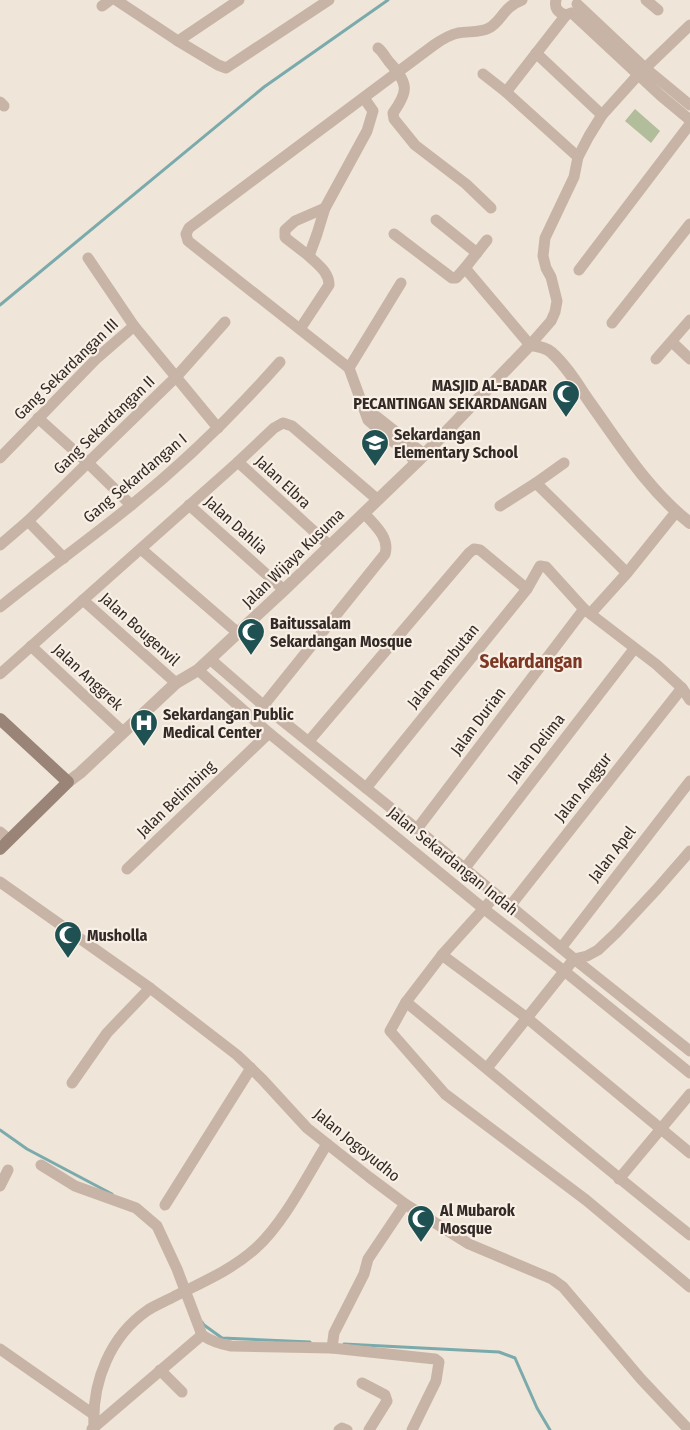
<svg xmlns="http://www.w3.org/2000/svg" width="690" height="1430" viewBox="0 0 690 1430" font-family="'Fira Sans Condensed',sans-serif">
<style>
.green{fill:#b2bd9b}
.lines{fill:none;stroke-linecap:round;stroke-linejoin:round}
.stream{stroke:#7aaaab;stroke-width:3}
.minor{stroke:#c7b4a6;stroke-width:11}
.tertiary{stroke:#c7b4a6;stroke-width:12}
.secondary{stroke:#9a8478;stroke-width:12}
.labels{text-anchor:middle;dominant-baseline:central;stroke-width:4.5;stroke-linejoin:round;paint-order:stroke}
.street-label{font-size:16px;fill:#332a27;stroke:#f8efe5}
.poi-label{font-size:16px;font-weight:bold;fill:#332a27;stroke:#f8efe5;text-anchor:start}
.quarter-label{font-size:19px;font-weight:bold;fill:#7d3825;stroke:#f8efe5}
</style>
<rect width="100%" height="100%" fill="#efe5d9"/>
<path class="green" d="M635,109L660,131L651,143L625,121Z"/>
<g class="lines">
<g class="stream">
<path d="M0,305L264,87L388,0"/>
<path d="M0,1130L27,1149L112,1194"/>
<path d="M202,1322L204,1325L222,1338L310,1342"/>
<path d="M344,1344L499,1352L515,1358L537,1408L550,1430"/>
</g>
<g class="minor">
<path d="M116,0L178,41L239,0"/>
<path d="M556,0C554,8 558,13 566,15L571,13"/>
<path d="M646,0L658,10"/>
<path d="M577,4L645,68L690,105"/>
<path d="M102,6L110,0"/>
<path d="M572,13L660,95L690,120"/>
<path d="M178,41L218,65L226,68L329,0"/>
<path d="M378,48C384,53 386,59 391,64C409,84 408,92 393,113L394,119L415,145L466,184L491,208"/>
<path d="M536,53L602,115"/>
<path d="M483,74L506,92L578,157"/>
<path d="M506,92L566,15"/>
<path d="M0,102L4,106"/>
<path d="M436,220L477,253"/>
<path d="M394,234L452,278H456L465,268L530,345L551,321L555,312L557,301L551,277L546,268L543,256L545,238L574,177L578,157L589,136L602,115L638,75L690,25"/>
<path d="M309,256L287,239L285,237V230L295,221L325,208"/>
<path d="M88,258L134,326L218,428"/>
<path d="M465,268L487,240"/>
<path d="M579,270L690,124"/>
<path d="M612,323L690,224"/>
<path d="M300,329L329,285C329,272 318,265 309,256L317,234L325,208L367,131L373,111L364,98"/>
<path d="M672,342L690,359"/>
<path d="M656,359L690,320"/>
<path d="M349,368L401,283"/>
<path d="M366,413H372L424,454"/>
<path d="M38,418L88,463L131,505"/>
<path d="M0,458L97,358L134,326"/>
<path d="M238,462L329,545"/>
<path d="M417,462L368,420L349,368L188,241L186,234L189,228L434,45C441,40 449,35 458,33C469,31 480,33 489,28C502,21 503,7 522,0"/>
<path d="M564,463L536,483L627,573"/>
<path d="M189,505L284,590"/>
<path d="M500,506L536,483"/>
<path d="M28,521L64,558"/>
<path d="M0,545L28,521L177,376L225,322"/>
<path d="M141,549L238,633"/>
<path d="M83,600L176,683"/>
<path d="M0,607C42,573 87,541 129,507C184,463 234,414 280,362"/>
<path d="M591,613L627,573L676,512"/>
<path d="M31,646L123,732"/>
<path d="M210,659L264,706L417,829L578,962L690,1051"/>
<path d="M198,670L269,733L484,909L568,974L690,1073"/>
<path d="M0,674L238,462L274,428L283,423L292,426L378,500"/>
<path d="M259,711L385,554C390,537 374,525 364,513"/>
<path d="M309,741L469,553L474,549L480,550L527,589"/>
<path d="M366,788L527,589L540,566L546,567L584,609L657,665L682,688L690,700"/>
<path d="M417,829L584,609"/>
<path d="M0,832L8,839"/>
<path d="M465,868L634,649"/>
<path d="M127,869L269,733"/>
<path d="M0,882L150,988L237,1055L262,1079L307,1128L369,1177L405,1204L469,1244L552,1279L563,1287L641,1379L689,1430"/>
<path d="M496,895L442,955L406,1002C501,1080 594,1159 690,1235"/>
<path d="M510,906L682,688"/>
<path d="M561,948L690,781"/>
<path d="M442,955L527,1018L690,1153"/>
<path d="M406,1002L390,1031L445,1094L586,1200L690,1287"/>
<path d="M487,1068L574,959L587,956L598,950L616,933L657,889L690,851"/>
<path d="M72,1083L107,1033L150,988"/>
<path d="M41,1165L75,1186L136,1208L157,1226L177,1269L202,1335C211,1341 219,1344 231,1346L332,1348L435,1359L439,1362L436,1381L412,1430"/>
<path d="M619,1179L690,1094"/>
<path d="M0,1186L8,1170"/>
<path d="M165,1205L251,1068"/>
<path d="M332,1348L334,1333L364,1274L368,1259L405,1204"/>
<path d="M0,1349L93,1414"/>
<path d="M160,1370L182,1392"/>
<path d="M362,1383L385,1395L387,1401L369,1430"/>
<path d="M94,1426C92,1382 110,1336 148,1310C156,1305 166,1301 175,1296C203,1282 233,1269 256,1248C284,1223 307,1176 327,1144"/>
<path d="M92,1429L202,1335"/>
<path d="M339,1430L342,1428L347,1430"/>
</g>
<path class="tertiary" d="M68,782L80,773L176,683L198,670L284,590L417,462L530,345C537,346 545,347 551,352C567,366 579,387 591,404C621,446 649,491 690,523"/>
<path class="secondary" d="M0,719L68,782L0,849"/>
</g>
<defs>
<symbol id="mosque-pin" viewBox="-11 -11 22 30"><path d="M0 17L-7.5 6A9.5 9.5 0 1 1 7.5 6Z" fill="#1f5052" stroke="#f8efe5"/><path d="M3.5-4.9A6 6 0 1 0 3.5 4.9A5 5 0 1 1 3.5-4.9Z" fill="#fff"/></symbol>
<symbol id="school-pin" viewBox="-11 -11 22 30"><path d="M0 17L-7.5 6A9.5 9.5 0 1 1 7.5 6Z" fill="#1f5052" stroke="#f8efe5"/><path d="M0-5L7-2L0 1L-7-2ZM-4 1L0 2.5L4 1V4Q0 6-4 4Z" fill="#fff"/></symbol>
<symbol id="hospital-pin" viewBox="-11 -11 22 30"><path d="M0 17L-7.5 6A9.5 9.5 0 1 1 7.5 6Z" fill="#1f5052" stroke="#f8efe5"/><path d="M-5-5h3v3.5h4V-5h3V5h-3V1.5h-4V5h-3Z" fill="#fff"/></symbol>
</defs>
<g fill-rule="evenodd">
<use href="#mosque-pin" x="550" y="378" width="32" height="43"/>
<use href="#school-pin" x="359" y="427" width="32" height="43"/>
<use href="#mosque-pin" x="235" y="616" width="32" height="43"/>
<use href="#hospital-pin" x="128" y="707" width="32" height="43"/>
<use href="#mosque-pin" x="52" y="919" width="32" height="43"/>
<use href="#mosque-pin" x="405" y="1203" width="32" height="43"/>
</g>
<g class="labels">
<g class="street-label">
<text transform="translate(66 369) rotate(-44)">Gang Sekardangan III</text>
<text transform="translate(104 425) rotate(-44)">Gang Sekardangan II</text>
<text transform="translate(135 478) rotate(-40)">Gang Sekardangan I</text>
<text transform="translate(283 482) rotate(43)">Jalan Elbra</text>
<text transform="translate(236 525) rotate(42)">Jalan Dahlia</text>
<text transform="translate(293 558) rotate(-44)">Jalan Wijaya Kusuma</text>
<text transform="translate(140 629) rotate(42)">Jalan Bougenvil</text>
<text transform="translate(443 666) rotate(-51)">Jalan Rambutan</text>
<text transform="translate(88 677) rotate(43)">Jalan Anggrek</text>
<text transform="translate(478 721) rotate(-53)">Jalan Durian</text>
<text transform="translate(536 748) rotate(-52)">Jalan Delima</text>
<text transform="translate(583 787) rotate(-52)">Jalan Anggur</text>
<text transform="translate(176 799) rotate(-44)">Jalan Belimbing</text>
<text transform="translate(612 854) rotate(-52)">Jalan Apel</text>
<text transform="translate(453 861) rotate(39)">Jalan Sekardangan Indah</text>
<text transform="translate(357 1145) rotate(39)">Jalan Jogoyudho</text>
</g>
<g class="poi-label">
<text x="547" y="385" text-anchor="end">MASJID AL-BADAR<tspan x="547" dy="18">PECANTINGAN SEKARDANGAN</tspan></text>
<text x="394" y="434">Sekardangan<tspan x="394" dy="18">Elementary School</tspan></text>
<text x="270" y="623">Baitussalam<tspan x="270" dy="18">Sekardangan Mosque</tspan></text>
<text x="163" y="714">Sekardangan Public<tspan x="163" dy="18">Medical Center</tspan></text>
<text x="87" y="935">Musholla</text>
<text x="440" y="1210">Al Mubarok<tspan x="440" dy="18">Mosque</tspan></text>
</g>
<g class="quarter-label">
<text x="531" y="661">Sekardangan</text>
</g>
</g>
</svg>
